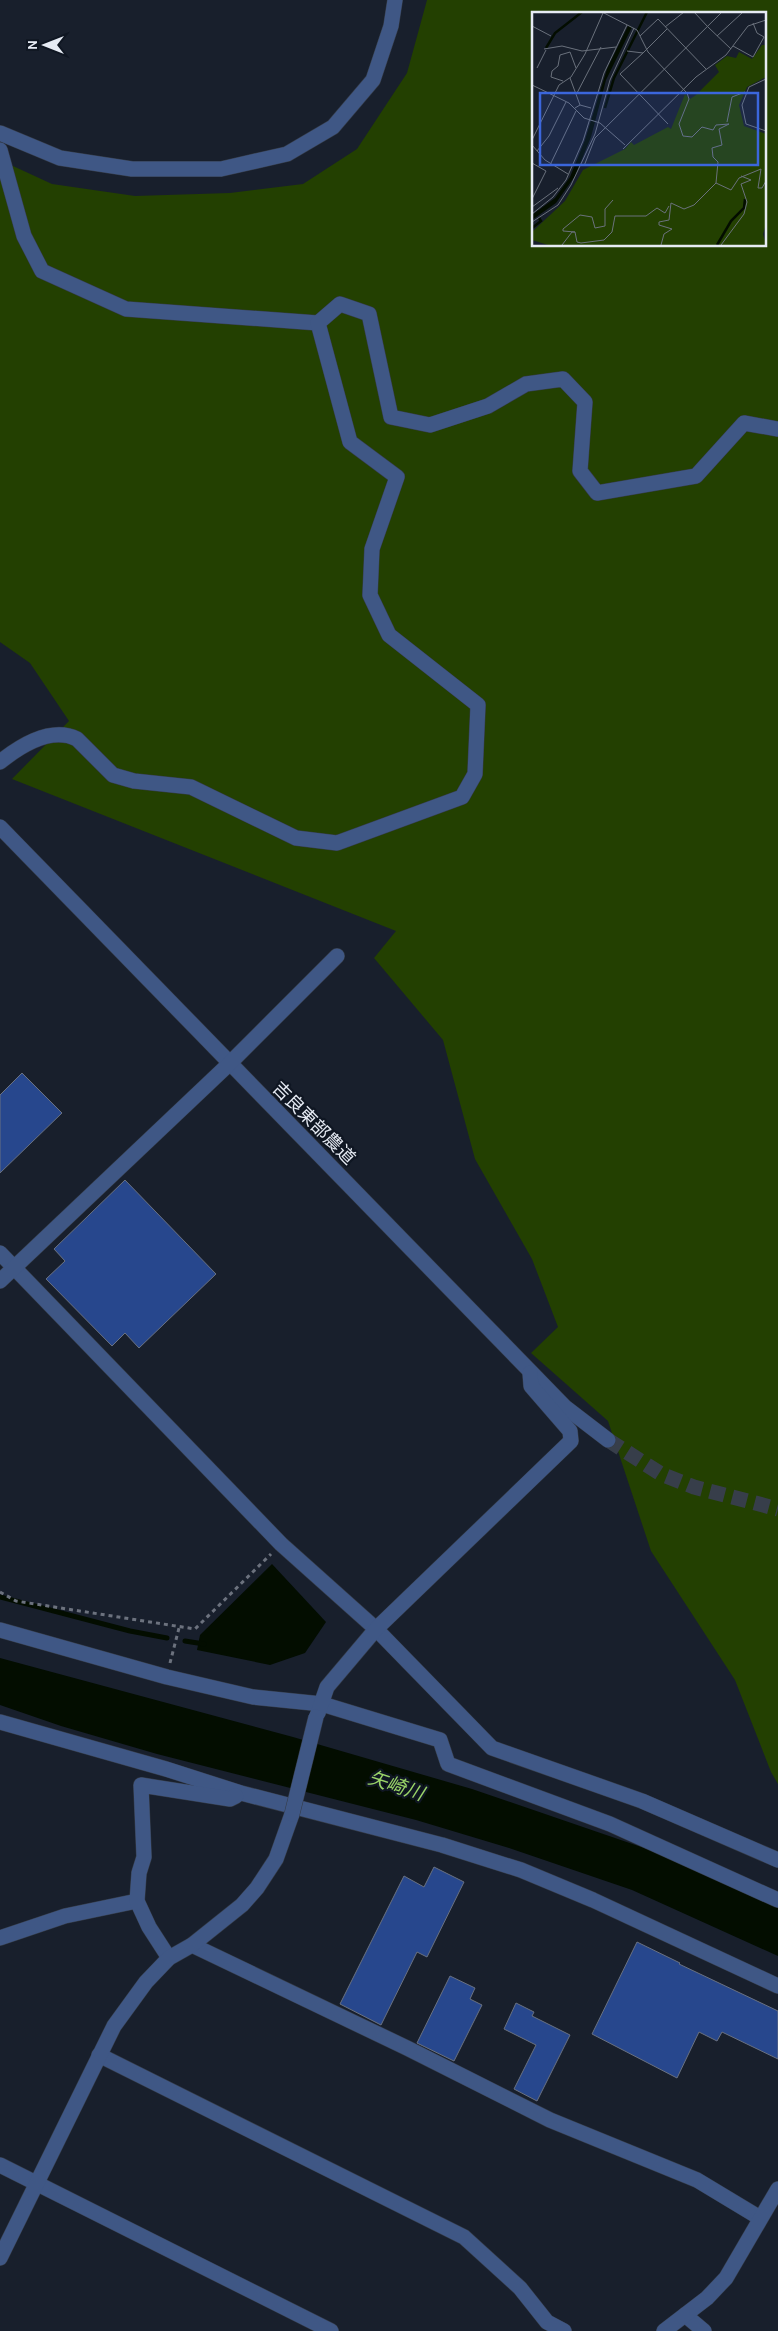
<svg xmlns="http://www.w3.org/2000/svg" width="778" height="2331" viewBox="0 0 778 2331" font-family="Karla,'Noto Sans JP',sans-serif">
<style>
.green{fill:#234001;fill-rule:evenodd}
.water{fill:#030d00}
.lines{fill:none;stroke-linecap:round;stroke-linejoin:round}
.stream{stroke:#030d00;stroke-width:5}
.building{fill:#27478d;stroke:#697181}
.minor-tunnel{stroke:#373e4a;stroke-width:15;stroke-dasharray:15 8;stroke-linecap:butt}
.minor-casing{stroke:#353c48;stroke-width:16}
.path{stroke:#6c727e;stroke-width:3;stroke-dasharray:4 4;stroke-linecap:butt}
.minor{stroke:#3f5785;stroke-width:15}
.minor-bridge-casing{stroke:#353c48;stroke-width:16;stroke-linecap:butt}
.minor-bridge{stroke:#3f5785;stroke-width:15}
.labels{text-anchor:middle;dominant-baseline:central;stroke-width:4.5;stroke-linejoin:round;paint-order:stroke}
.street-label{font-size:18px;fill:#e6ebf4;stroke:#0f1622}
.water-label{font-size:19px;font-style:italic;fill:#9ad468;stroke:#0f1622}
.inset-river{fill:none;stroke:#030d00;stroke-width:2.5}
.inset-road{fill:none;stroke:#6a717c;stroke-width:1}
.view{fill:#3b66dc;fill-opacity:0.15;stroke:#3b66dc;stroke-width:2.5}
.inset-edge{fill:none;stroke:#e6ebf4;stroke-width:2.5}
</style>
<rect width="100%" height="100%" fill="#181f2c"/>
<path class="green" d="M427,0H778V1784L771,1772L735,1680L651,1551L608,1421L531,1353L558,1327L532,1259L475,1159L443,1040L374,958L396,931L12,779L69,721L30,663L0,642V160L52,184L135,196L230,193L303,184L357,149L407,73ZM533,14H764V245H533Z"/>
<g class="water">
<path d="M272,1564L326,1622L305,1653L270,1665L197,1650L200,1635Z"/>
<path d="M0,1658L293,1737L472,1789L682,1861L778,1905V1956L632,1890L509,1848L416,1820L157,1754L61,1726L0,1705Z"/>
</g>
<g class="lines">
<g class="stream">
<path d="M0,1597L130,1631L167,1638"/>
<path d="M185,1641L204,1644"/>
</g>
</g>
<g class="building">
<path d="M22,1073L62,1113L0,1173V1095Z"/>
<path d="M125,1180L216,1274L139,1348L125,1333L112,1346L46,1279L65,1261L54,1249Z"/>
<path d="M434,1867L464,1882L427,1957L417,1952L381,2025L340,2004L404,1876L424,1887Z"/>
<path d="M637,1942L680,1963L679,1964L778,2011V2059L722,2032L717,2041L699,2032L677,2078L592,2034Z"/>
<path d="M450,1976L475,1988L470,1999L482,2005L454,2061L417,2043Z"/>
<path d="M516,2003L534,2012L532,2016L570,2035L537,2101L514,2089L536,2045L504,2029Z"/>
</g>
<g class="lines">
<path class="minor-tunnel" d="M608,1440L661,1474L694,1487L778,1509"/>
<defs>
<g id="minor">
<path d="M0,133L60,158L132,169H221L287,154L333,127L373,80L391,26L395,0"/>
<path d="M0,150L24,236L42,271L126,309L318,323"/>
<path d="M0,762C20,746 51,726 77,739L113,775L134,781L191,787L296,838L337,843L462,797L475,774L478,705L389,635L370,595L372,549L397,477L350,442L318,323L340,304L369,314L391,417L430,425L488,406L526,384L563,379L585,402L580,471L597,493L696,476L744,423L778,429"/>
<path d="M0,827L565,1407L608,1440"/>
<path d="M0,1253L281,1544L376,1629L492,1748L642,1801L778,1860"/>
<path d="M0,1281L229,1064L337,956"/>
<path d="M0,1630L167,1677L253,1697L322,1704L440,1740L448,1764L610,1824L778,1900"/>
<path d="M318,1713L327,1687L376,1629L571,1441L570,1431L531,1386L530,1373"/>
<path d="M0,1722L166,1769L241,1793L442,1845L521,1870L593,1900L778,1986"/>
<path d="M0,1938L65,1916L137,1901"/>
<path d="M192,1945L407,2048L550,2120L697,2180L760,2218"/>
<path d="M169,1958L149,1927L137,1901L139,1873L144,1857L141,1785L230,1799L236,1796"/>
<path d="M99,2055L464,2237L520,2288L547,2322L564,2331"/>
<path d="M0,2165L331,2331"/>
<path d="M0,2258L114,2026L146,1982L169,1958L192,1945L242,1905L257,1888L276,1859L292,1814"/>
<path d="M685,2315L704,2331"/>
<path d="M664,2331L707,2298L726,2278L778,2189"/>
</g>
</defs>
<use href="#minor" class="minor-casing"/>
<g class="path">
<path d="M0,1592L16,1601L195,1629L271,1554"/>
<path d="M170,1663L179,1628"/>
</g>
<use href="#minor" class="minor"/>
<defs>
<path id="minor-bridge" d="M292,1814L316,1717"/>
</defs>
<use href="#minor-bridge" class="minor-bridge-casing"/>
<use href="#minor-bridge" class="minor-bridge"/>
</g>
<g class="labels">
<g class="street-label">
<text transform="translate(314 1123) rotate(45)">吉良東部農道</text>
</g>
<g class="water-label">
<text transform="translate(396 1786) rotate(18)">矢崎川</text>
</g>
</g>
<g transform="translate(532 12)">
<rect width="234" height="234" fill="#181f2c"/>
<path d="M230,33H234V65L215,75L207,93L212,114L234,122V212L231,222L234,233H16L0,228L1,219L33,189L51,158L93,137L99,130L102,133L136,115L139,117L153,82L158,87L164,83L187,60L183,53L195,44L204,46L207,40L220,47Z" fill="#234001"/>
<path d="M96,14L100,15L74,68L59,125L43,164L24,191L0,208V203L23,186L38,165L53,128L75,57Z" fill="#030d00"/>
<path class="inset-river" d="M14,36L23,21L50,0M73,96L82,66L115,0M0,216L9,209L7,206M185,233L199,209L212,196L213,187"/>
<path class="inset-road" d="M70,0L105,18L116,40L155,81L157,87L147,112L151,124L160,125L170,115L181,118L184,113L197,112L187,117L190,133L180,136L181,145L186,150L184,171L162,193L152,197L139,191L137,208L127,210V213L140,217L132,222L129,233M162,0L176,15M221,11L225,21L232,25M0,14L19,24M133,15L152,0M176,15L199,37M108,24L126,7L174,57M185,24L210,1M201,34L221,45L232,25M12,37L30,34L50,39L84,35M95,39L111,41L135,17M38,40L44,56M111,41L88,62L136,112M5,56L14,38M38,66L48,93M234,67L217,75L210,93L214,112L234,119M31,69L19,65L20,59L26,54L28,43L38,40M0,73L37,91L52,106L68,111L93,133M45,81L69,35M43,96L48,93L59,96M195,110L200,85L213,80M0,128L27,73L39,65L53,42L71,1M0,133L13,148L36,162M91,137L164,65L194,43L216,14L234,8M5,139L17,124L34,90M0,151L14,159L0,187M19,151L44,99M52,154L63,126L190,0M184,171L199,178L207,166L229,157L226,176H230L234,169M0,195L26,176M0,202L21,185L34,168L51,129L72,61L95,13M0,210L26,193L39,173L63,122L78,68L102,16M43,220L31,219V217L48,203L60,205L63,216L73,214V197L81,188M30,233L40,220H43L45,230L49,231L72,228L80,220L83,204H114L125,196L133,201L137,194M189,233L212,202L215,190L209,172L219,168L209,164"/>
<path class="view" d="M8,81H226V153H8Z"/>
<rect width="234" height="234" class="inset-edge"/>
</g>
<g transform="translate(45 45) rotate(270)" stroke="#0f1622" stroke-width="4" paint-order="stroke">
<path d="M0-4L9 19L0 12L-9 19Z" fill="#e6ebf4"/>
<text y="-8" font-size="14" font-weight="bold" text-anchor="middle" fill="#e6ebf4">N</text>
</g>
</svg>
